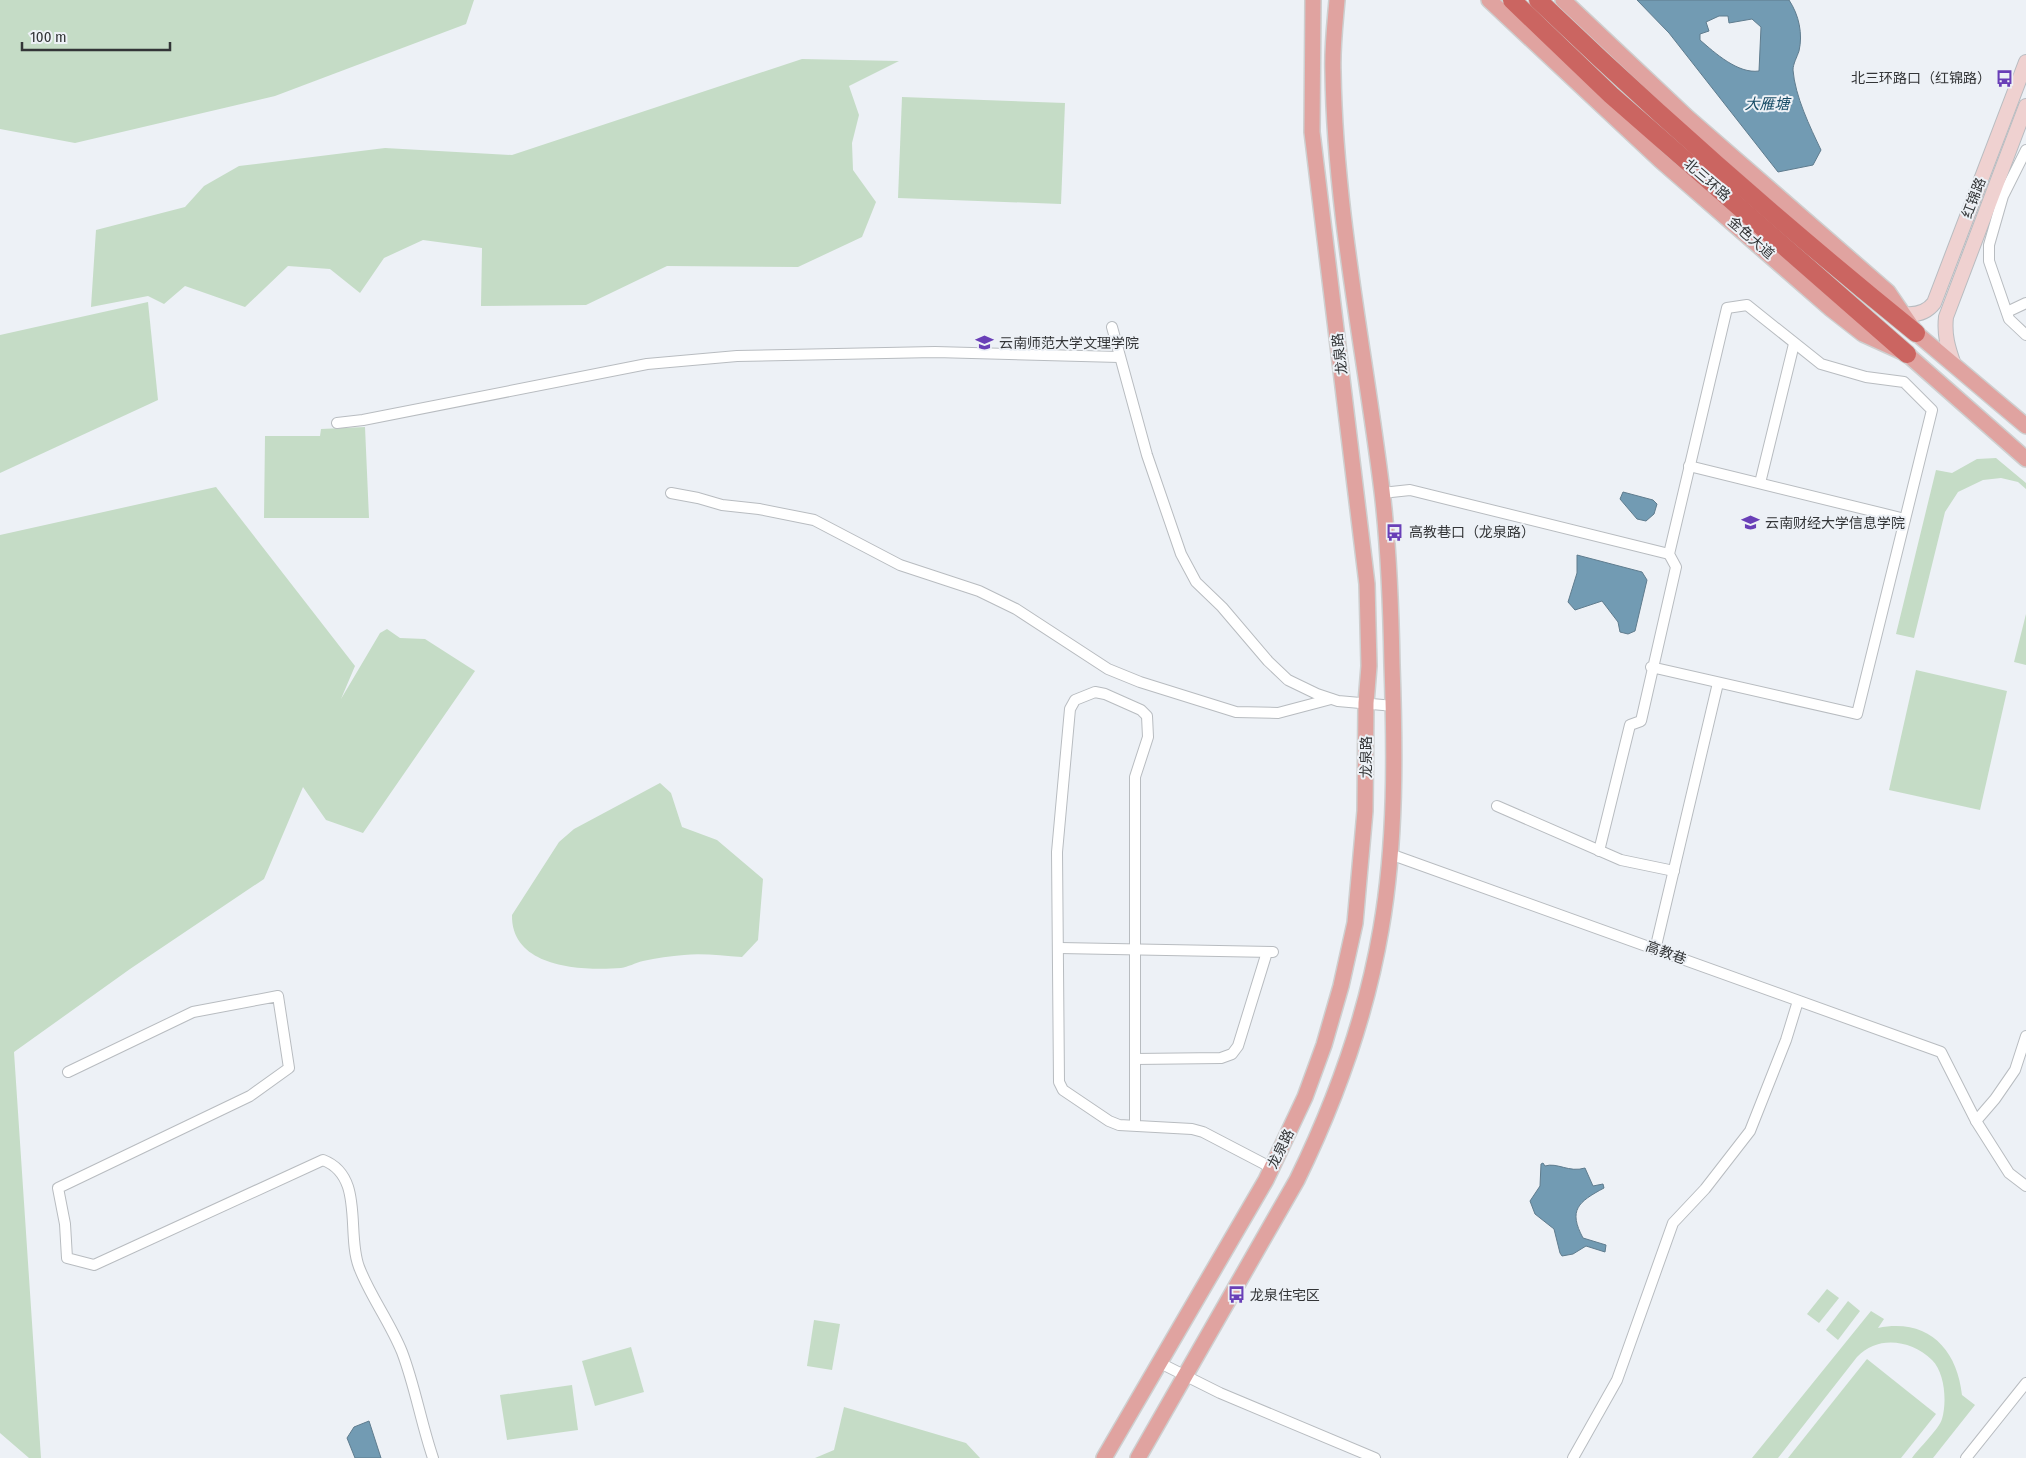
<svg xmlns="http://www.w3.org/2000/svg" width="2026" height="1458" viewBox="0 0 2026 1458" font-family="'Fira Sans Condensed','Noto Sans SC',sans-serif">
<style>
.green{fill:#c5dcc6}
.water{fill:#729bb3;stroke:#5f7c8e;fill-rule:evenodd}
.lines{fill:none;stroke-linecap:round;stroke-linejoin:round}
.street-casing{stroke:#b8bcc0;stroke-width:12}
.secondary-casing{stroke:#b8bcc0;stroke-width:16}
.primary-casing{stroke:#cecfcf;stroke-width:18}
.highway-casing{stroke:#cecfcf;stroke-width:20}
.street{stroke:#fff;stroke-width:10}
.secondary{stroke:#efd1d0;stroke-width:14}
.primary{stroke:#e0a3a0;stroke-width:15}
.highway{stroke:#cb6561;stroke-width:18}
.labels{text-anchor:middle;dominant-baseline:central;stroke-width:4;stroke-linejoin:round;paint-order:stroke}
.poi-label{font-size:14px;fill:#333537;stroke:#edf1f6;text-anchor:start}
.street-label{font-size:14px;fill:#333537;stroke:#edf1f6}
.water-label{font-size:15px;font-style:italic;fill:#184c66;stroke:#edf1f6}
</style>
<rect width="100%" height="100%" fill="#edf1f6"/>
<g class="green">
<path d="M0,0H474L466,24L275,96L75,143L0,129Z"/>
<path d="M802,59L899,61L849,86L859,115L852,143L853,170L876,202L862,237L798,267L667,266L586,305L481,306L482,248L423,240L384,258L360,293L330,269L288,266L245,307L185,286L164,304L148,296L91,307L96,230L185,207L204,186L239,166L385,148L512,155Z"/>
<path d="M902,97L1065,103L1061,204L898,198Z"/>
<path d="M148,302L158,400L0,473V335Z"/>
<path d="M365,427L369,518H264L265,436H320L321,429Z"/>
<path d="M1996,458L2026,483V489L2018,482L2001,478L1983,480L1958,492L1945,512L1914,638L1896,634L1936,470L1952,473L1977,459Z"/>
<path d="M216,487L355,666L341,699L380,633L387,629L400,638L425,639L475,671L363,833L326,820L303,787L264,879L130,969L14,1052L41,1458H29L0,1433V535Z"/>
<path d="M2026,614V665L2014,662Z"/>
<path d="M1916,670L2007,691L1980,810L1889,790Z"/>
<path d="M660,783L671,793L682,827L717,840L763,879L758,940L742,957C723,956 703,953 684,955C671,956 656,958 643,961C635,963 628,967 621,968C582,971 511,968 512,915L559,842L574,829Z"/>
<path d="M1827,1289L1839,1298L1819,1323L1807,1314Z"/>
<path d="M1848,1301L1860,1311L1838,1340L1826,1330Z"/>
<path d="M1871,1311L1884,1319L1878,1328C1927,1318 1957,1348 1962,1395L1975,1405L1933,1458H1912C1919,1448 1939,1429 1942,1419C1947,1402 1945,1373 1932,1360C1911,1340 1878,1335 1857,1357L1778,1458H1752Z"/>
<path d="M814,1320L840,1324L832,1370L807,1366Z"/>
<path d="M631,1347L644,1392L595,1406L582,1361Z"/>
<path d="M1867,1359L1936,1414L1901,1458H1788Z"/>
<path d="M572,1385L578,1430L507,1440L500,1395Z"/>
<path d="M844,1407L966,1443L980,1458H815L834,1450Z"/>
</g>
<g class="water">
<path d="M1637,0H1789C1799,15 1803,34 1799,51C1797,57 1793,64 1793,70C1795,96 1810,127 1821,150L1813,165L1778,172L1669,33ZM1719,16H1728L1729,23L1752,19L1761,27L1759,71C1738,74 1715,53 1700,40V34L1709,31L1706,22Z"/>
<path d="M1623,492L1653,500L1657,504L1654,514L1646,521L1637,519L1620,499Z"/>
<path d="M1577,555L1642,572L1647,580L1635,631L1628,634L1620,632L1618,622L1602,601L1575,610L1568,602L1577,573Z"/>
<path d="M1543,1163L1545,1166C1557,1162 1569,1173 1585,1168L1593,1186L1603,1184L1604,1188C1578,1202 1568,1210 1583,1238L1606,1245L1605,1252L1586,1246L1573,1254L1562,1256L1560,1253L1554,1229L1535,1214L1530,1201L1540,1186L1541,1164Z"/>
<path d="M369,1421L381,1458H355L347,1438L354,1427Z"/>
</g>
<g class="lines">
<defs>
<g id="street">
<path d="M2026,150L2003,196L1989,245V261L2009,319L2026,335"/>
<path d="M2007,312L2026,303"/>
<path d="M1112,327L1147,455L1181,554L1196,582L1222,607L1268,661L1288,680L1317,694L1338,701L1394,706"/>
<path d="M337,423L363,420L647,364L737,356L935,352L1119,357"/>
<path d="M1689,466L1905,519"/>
<path d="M1760,483L1794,344"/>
<path d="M671,493L698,498L722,505L759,509L814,520L900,565L979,591L1016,609L1108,669L1140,682L1236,712L1278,713L1331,699"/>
<path d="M1382,493L1410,490L1669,554"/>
<path d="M1497,806L1621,860L1674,871"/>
<path d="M1599,851L1630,725L1641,721L1676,567L1669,554L1727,308L1747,305L1821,364L1866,377L1904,382L1932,410L1857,714L1651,667"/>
<path d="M1390,854L1941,1052L1976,1121L2009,1173L2026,1186"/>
<path d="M1060,948L1273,952"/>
<path d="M1655,950L1718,683"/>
<path d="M1135,1059L1221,1058L1232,1054L1238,1046L1267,952"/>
<path d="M68,1072L193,1012L278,996L289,1068L250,1096L58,1188L65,1224L67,1258L94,1265L323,1160C365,1176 346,1233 359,1267C370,1296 390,1322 402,1352C415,1386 421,1423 433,1458"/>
<path d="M1976,1121L1995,1099L2015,1070L2026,1036"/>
<path d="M1135,1126V777L1148,737L1147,716L1141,710L1105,694L1095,692L1075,700L1070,709L1057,852L1059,1082L1063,1090L1109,1121L1119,1125L1192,1129L1203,1132L1272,1168"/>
<path d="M1160,1363L1220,1393L1375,1458"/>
<path d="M1573,1458L1617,1380L1673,1223L1705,1189L1750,1131L1786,1040L1798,1001"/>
<path d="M1966,1458L2026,1383"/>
</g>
<g id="secondary">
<path d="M1894,312C1909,316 1924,316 1934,303L2026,62"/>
<path d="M1954,365C1948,348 1944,335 1946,317L2026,106"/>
</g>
<g id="primary">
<path d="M1489,0L1660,160L1831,309L1863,334L1907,354L2026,459"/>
<path d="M1563,0L1687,117L1888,292L1916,333L2026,426"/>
<path d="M1104,1458L1266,1180L1305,1097L1324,1045L1341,986L1355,923L1365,811L1366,703L1369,666L1367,584L1312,132L1313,0"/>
<path d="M1138,1458L1297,1180C1336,1100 1366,1017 1381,929C1396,843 1395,752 1392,665C1391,607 1389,549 1382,491C1365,352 1335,213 1333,72C1332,48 1335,24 1337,0"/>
</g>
<g id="highway">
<path d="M1512,0L1611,95L1907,354"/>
<path d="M1538,0C1659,116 1785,227 1916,333"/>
</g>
</defs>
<use href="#street" class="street-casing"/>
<use href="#secondary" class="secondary-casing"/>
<use href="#primary" class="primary-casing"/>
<use href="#highway" class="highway-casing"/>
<use href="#street" class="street"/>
<use href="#secondary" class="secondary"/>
<use href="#primary" class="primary"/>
<use href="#highway" class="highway"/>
</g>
<defs>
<symbol id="bus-bare" viewBox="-9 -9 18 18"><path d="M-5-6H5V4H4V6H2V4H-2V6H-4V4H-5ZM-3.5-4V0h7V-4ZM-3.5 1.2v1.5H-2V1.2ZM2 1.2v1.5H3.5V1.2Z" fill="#693fb7" stroke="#edf1f6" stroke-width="2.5" paint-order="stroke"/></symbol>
<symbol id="school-bare" viewBox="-9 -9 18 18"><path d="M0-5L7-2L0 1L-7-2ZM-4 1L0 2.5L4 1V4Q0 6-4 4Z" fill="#693fb7" stroke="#edf1f6" stroke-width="2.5" paint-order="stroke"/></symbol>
</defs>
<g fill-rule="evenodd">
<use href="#bus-bare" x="1992" y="66" width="25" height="25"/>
<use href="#school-bare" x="972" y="330" width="25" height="25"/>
<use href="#school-bare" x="1738" y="510" width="25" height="25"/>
<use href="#bus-bare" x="1382" y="520" width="25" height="25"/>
<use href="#bus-bare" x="1224" y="1282" width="25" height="25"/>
</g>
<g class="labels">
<g class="poi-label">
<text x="1991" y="78" text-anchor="end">北三环路口（红锦路）</text>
<text x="999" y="343">云南师范大学文理学院</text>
<text x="1765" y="523">云南财经大学信息学院</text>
<text x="1409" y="532">高教巷口（龙泉路）</text>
<text x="1250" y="1295">龙泉住宅区</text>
</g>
<g class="street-label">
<text transform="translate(1707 180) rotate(41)">北三环路</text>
<text transform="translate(1974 198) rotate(-69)">红锦路</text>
<text transform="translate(1751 238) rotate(41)">金色大道</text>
<text transform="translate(1340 354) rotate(-97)">龙泉路</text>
<text transform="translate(1366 757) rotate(-90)">龙泉路</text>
<text transform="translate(1666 953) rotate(20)">高教巷</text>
<text transform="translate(1281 1149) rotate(-64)">龙泉路</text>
</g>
<g class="water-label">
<text x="1767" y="104">大雁塘</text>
</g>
</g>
<path d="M22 42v8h148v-8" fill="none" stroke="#333537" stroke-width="2.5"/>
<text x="30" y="42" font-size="15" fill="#333537" stroke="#edf1f6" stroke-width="4" paint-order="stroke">100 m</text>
</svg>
